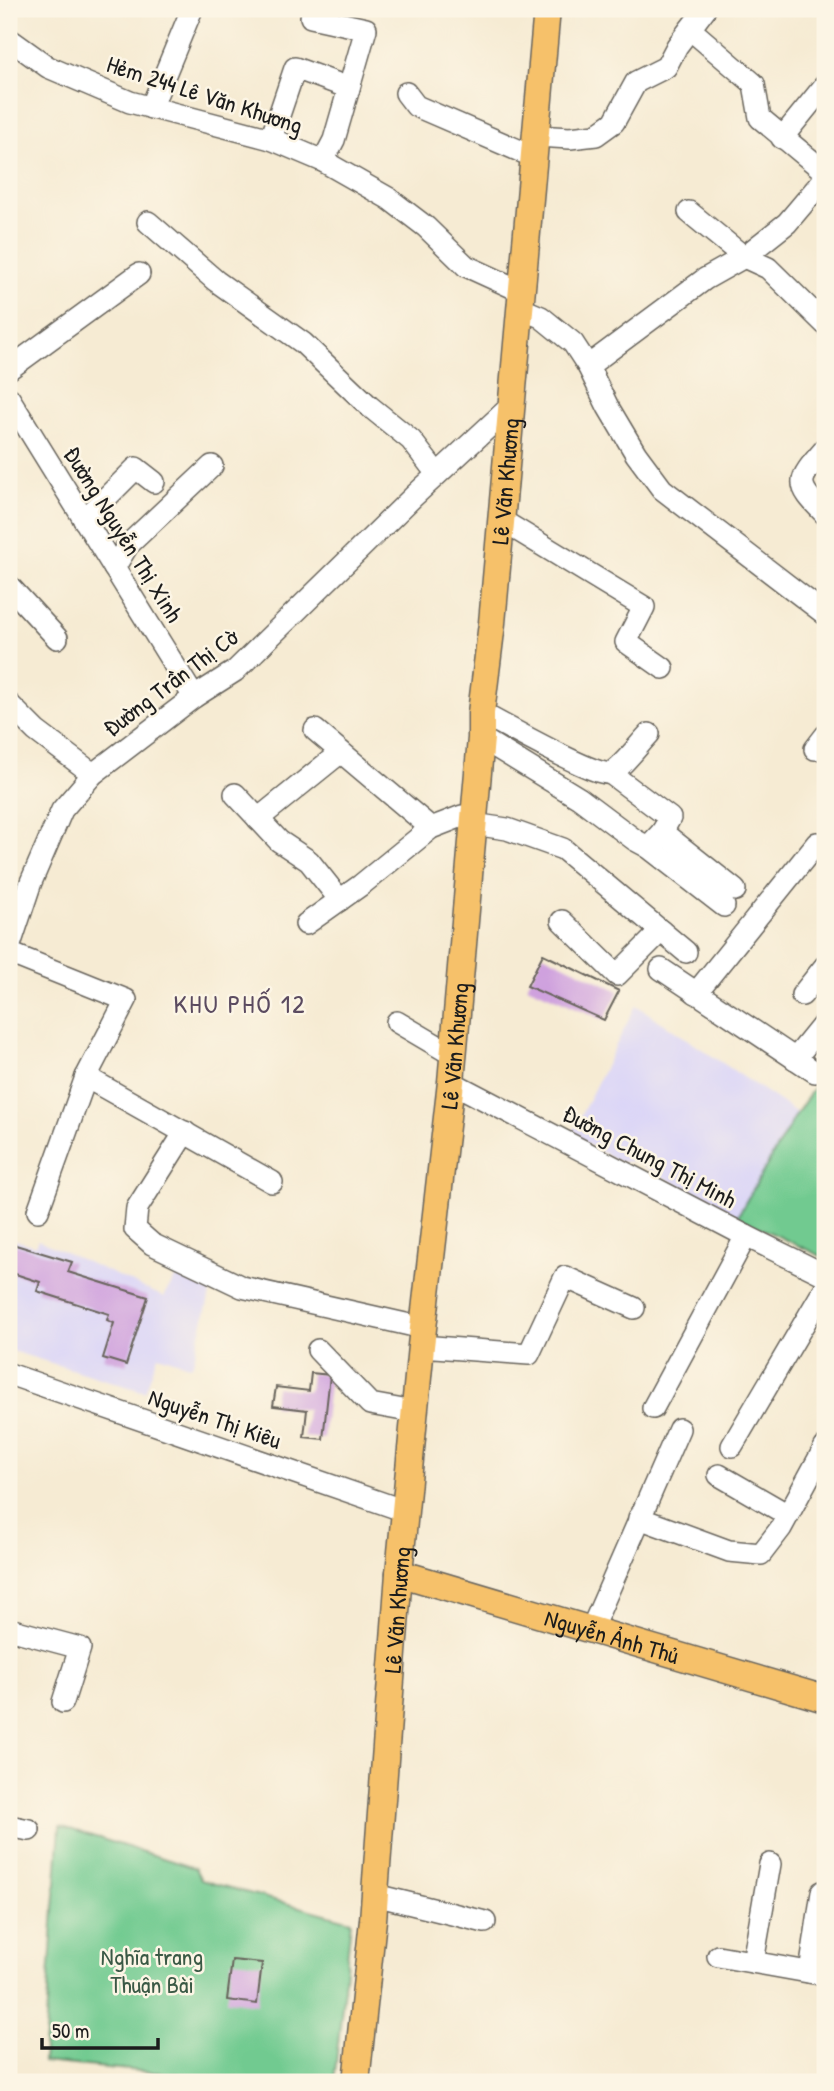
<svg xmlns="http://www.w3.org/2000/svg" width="834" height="2091" viewBox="0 0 834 2091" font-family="'Patrick Hand',sans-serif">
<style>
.built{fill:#dbd6f7}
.green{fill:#71ca90;stroke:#467356;stroke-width:2}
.building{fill:#cfa1de}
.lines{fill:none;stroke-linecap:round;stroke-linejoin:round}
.minor-casing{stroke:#68645c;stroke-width:24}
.major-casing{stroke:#68645c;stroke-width:29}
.minor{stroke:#fff;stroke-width:21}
.major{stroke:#f6c16b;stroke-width:26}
.labels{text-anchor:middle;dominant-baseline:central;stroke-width:5;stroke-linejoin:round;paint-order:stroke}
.street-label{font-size:24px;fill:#1c1c1c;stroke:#fcf5e5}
.park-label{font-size:24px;fill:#3a5945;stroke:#fcf5e5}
.neighbourhood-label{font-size:26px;letter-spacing:2px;fill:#5b4b60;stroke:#fcf5e5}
</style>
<rect width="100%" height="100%" fill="#fcf5e5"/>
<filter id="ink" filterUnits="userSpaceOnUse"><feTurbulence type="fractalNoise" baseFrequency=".0143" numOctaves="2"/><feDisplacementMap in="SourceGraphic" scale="14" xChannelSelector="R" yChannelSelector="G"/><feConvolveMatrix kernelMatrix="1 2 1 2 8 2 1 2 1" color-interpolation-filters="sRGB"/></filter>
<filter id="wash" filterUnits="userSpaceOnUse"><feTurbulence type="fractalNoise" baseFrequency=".00686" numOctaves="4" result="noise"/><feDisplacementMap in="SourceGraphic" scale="28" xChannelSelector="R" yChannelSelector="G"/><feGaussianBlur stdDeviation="1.57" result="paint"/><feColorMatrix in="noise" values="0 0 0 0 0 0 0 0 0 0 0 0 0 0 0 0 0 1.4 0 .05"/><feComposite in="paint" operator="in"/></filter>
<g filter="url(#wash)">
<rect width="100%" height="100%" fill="#f6ebd3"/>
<g class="built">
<path d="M636,1005L797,1113L737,1217L633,1161L620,1162L569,1134L574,1129Z"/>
<path d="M9,1238L35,1246L38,1240L164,1297L182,1266L213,1282L192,1366L158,1355L145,1392L9,1350Z"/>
</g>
<g class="green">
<path d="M825,1071V1258L737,1217L797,1113Z"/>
<path d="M60,1826L195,1868L201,1880L351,1921L334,2082H260L43,2062Z"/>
</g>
<g id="blocks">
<g class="building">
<path d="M543,954L619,991L604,1020L527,986Z"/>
<path d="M9,1243L72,1262L68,1272L148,1297L126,1365L103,1358L114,1323L107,1320L109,1314L37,1291L40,1282L9,1272Z"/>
<path d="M311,1373L330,1375L323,1439L304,1437L307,1410L273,1406L276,1387L309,1391Z"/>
<path d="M232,1960L262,1963L257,2004L227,2000Z"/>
</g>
</g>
</g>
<g filter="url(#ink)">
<use href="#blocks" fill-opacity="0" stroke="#68645c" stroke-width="2"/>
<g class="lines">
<defs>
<g id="minor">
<path d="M311,17L366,29L334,140L323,161"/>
<path d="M690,29L754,84L760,118L825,172"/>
<path d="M9,39L48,67L130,102L271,139L323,161L388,198L426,227L466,266L523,292"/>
<path d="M406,93L416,106L534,157"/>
<path d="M151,108L192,9"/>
<path d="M536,136L570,138L596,135L614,122L636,82L666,67L677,46L705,9"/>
<path d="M782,138L825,85"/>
<path d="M271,139L295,68L349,88"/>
<path d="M689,212L744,257L768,268L825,324"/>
<path d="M148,222L216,281L303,343L369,406L411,440L437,474"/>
<path d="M522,309L541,317L573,343L588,366L608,407L636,454L662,489L825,614"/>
<path d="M588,366L705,279L744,257L787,223L825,178"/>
<path d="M9,369L139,274"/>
<path d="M9,398L194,697"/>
<path d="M825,449C797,481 794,483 825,514"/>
<path d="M84,520L136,468L154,482"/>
<path d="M501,520L644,607L626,642L663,668"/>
<path d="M114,568L128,545L212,466"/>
<path d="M9,586L57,638"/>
<path d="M9,704L36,731L93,774"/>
<path d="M481,713C499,722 597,778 610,773C622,768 639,744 649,734"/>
<path d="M315,730L431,828"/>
<path d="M481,738L579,798L635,840L648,847L662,832"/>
<path d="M815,749L825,736"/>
<path d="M610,773L670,818L662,832L735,890"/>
<path d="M235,794L279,841L309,861L340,900"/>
<path d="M258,819L341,752"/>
<path d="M473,824L507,829L563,849L686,952"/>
<path d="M648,847L724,906"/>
<path d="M562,921L617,975L661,931"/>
<path d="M306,924L361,885L431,828L462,816H473"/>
<path d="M9,948L31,882L62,810L93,774L194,697L235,671L414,496L510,407"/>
<path d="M9,953L126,1000L86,1077L272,1182"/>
<path d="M661,969L815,1072"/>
<path d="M696,993L817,843L825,852"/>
<path d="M802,995L825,966"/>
<path d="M397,1022L453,1055"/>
<path d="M795,1059L825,1022"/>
<path d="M451,1082L746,1236L825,1275"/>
<path d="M185,1132L137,1208L135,1229L152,1244L242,1287L423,1328"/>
<path d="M38,1211L86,1077"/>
<path d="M421,1346L529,1354L565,1277L634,1308"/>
<path d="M318,1350L370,1404L414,1412"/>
<path d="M9,1374L405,1511"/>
<path d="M653,1408L746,1236"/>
<path d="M732,1446L825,1288"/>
<path d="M719,1475L788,1515"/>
<path d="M639,1518L729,1551L761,1554L781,1528L825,1447"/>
<path d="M592,1628L679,1429"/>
<path d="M9,1629L80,1648L63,1702"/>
<path d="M9,1826L29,1830"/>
<path d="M375,1895L485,1922"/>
<path d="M718,1956L825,1975"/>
<path d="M753,1962L770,1864"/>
<path d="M810,1972L822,1892"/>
</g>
<g id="major">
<path id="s1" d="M399,1573L825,1699"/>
<path id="s2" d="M356,2082L373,1920L399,1573L421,1346L451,1082L481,738V713L492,623L547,9"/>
</g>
</defs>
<use href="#minor" class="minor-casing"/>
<use href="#major" class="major-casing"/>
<use href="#minor" class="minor"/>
<use href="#major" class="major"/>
</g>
</g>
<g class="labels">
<g class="street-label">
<text transform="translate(205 94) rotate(18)">Hẻm 244 Lê Văn Khương</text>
<text stroke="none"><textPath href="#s2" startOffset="1608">Lê Văn Khương</textPath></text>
<text transform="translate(124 534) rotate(58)">Đường Nguyễn Thị Xinh</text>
<text transform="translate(170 682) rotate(-37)">Đường Trần Thị Cờ</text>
<text stroke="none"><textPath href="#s2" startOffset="1041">Lê Văn Khương</textPath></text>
<text transform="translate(650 1156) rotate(28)">Đường Chung Thị Minh</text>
<text transform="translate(215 1418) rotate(19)">Nguyễn Thị Kiêu</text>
<text stroke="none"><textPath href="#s2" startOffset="474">Lê Văn Khương</textPath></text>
<text stroke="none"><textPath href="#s1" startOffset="222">Nguyễn Ảnh Thủ</textPath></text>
</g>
<g class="park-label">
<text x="152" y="1956">Nghĩa trang<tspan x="152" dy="28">Thuận Bài</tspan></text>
</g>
<g class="neighbourhood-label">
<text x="240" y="1003">KHU PHỐ 12</text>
</g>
</g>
<rect width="834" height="2091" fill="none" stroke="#fcf5e5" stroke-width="35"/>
<path d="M42 2038v10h116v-10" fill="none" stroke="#1c1c1c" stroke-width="3.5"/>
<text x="52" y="2038" font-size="21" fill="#1c1c1c" stroke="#fcf5e5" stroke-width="5" paint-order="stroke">50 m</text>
</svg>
